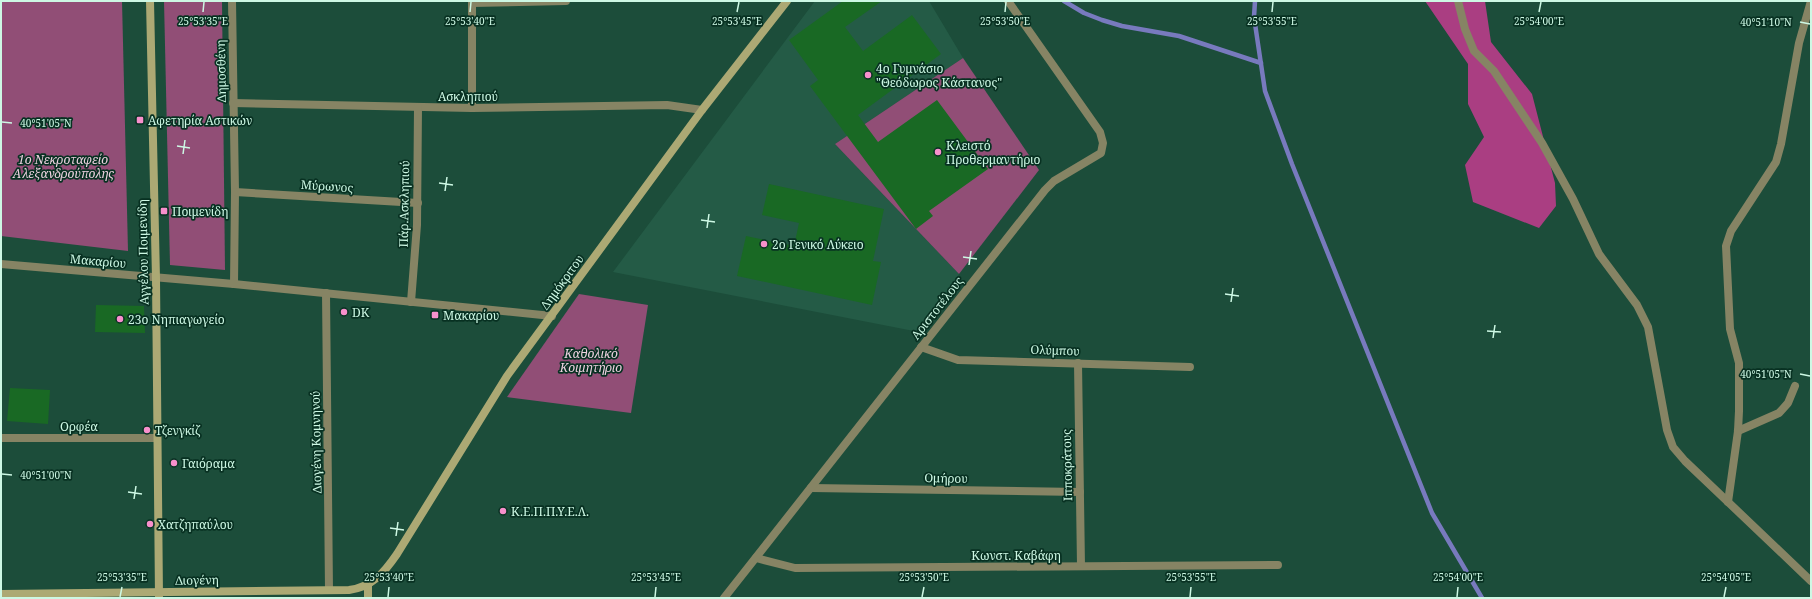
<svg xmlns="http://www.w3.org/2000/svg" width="1812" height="599" viewBox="0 0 1812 599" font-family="'Noto Serif',serif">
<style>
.built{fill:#245b46}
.green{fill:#914e76}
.forest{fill:#aa3e82}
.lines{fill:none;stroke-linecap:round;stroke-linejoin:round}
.stream{stroke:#787abe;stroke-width:4.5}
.building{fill:#196924}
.lane{stroke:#868464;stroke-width:8}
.street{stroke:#868464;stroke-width:8}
.secondary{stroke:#aca974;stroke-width:8}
.ticks{fill:none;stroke:#cdf8e4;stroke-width:1.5}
.poi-dot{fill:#f890cc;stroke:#083122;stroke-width:1.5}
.labels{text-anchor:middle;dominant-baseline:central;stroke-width:3.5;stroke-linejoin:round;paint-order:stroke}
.poi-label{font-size:12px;fill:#cdf8e4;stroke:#083122;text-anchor:start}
.street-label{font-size:12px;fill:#cdf8e4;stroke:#083122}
.park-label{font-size:12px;font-style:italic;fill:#efd2e1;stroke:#083122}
.ticks-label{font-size:10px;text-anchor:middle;fill:#cdf8e4;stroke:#083122;stroke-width:3.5;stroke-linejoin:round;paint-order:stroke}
</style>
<rect width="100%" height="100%" fill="#1c4d3a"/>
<path class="built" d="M815,1H929L963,58L835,144L959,274L924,333L613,272Z"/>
<g class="green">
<path d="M1,1H122L128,251L1,236Z"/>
<path d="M164,1H222L225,270L170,265Z"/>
<path d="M963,58L1039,170L959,274L835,144Z"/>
<path d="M579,294L648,305L631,413L507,397Z"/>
</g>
<path class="forest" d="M1425,1H1485L1491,42L1532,94L1555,183L1556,206L1539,228L1473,202L1465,165L1484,137L1468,104V64Z"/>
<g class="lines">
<g class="stream">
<path d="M1064,1L1084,13L1102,20L1122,26L1179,36L1261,63"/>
<path d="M1255,1L1254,17L1265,91L1292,164L1432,513L1482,598"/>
</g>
</g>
<g class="building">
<path d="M843,1H882L845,27L863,51L912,15L941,54L858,115L878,142L937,100L988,169L929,211L933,216L916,229L810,86L818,80L789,40Z"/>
<path d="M769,184L884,209L873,261L881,262L872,305L737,276L746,236L794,246L799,223L762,215Z"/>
<path d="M96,305L144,306L145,333L95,332Z"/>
<path d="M10,388L50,390L48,424L7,421Z"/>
</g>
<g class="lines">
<path class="lane" d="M1738,431L1779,413L1788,403L1795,386"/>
<g class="street">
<path d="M232,1L235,192L234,284"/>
<path d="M472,1V108"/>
<path d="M1458,1L1465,29L1474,51L1494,71L1542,143L1573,199L1599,254L1637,305L1648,327L1667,430L1673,447L1685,461L1811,581"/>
<path d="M472,3L566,1"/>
<path d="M233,103L472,108L667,105L702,110"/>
<path d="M235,192L418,203"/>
<path d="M1,264L234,284L552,316"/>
<path d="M326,293L329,590"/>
<path d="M411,302L417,225L418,107"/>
<path d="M921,347L958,360L1190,367"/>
<path d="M1078,363L1081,566"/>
<path d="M1,438H157"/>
<path d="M811,488L1080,492"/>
<path d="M1728,502L1738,431L1739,411V363L1730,329L1726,246L1731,231L1776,162L1781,144L1799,43L1811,1"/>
<path d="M756,558L795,568L1278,565"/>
<path d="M724,598L1045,190L1054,181L1101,153L1103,143L1100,132L1008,1"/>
</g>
<g class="secondary">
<path d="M150,1L156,279L159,597"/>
<path d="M1,594L349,590C372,587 384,573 397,554L507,376L702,110L787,1"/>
<path d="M368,598V585"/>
</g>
</g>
<path class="ticks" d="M203,12L204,2M470,12L471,2M737,12L739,2M1005,12L1006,2M1272,12L1273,2M1539,12L1541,2M1800,22L1810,24M2,122L12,123M177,146L190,148M183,154L185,140M439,183L453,185M445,191L447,177M701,220L715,222M707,228L709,214M963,257L977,259M969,265L971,251M1225,294L1239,296M1231,302L1233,288M1487,331L1501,332M1493,338L1495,325M1800,374L1810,376M2,474L12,475M128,492L142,494M134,499L136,486M390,528L404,530M396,536L398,522M120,597L122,587M388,597L389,587M655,597L656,587M922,597L924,587M1190,597L1191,587M1457,597L1458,587M1724,597L1726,587"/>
<g class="poi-dot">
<circle cx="868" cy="75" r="4"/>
<rect x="136" y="116" width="8" height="8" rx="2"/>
<circle cx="938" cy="152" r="4"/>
<rect x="160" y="207" width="8" height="8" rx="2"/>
<circle cx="764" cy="244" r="4"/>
<circle cx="344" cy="312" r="4"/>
<rect x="431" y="311" width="8" height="8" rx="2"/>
<circle cx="120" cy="319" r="4"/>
<circle cx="147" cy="430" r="4"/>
<circle cx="174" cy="463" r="4"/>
<circle cx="503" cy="511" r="4"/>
<circle cx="150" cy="524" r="4"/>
</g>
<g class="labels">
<g class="poi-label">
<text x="876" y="68">4ο Γυμνάσιο<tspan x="876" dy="14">"Θεόδωρος Κάστανος"</tspan></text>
<text x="148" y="120">Αφετηρία Αστικών</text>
<text x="946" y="145">Κλειστό<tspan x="946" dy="14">Προθερμαντήριο</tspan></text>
<text x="172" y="211">Ποιμενίδη</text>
<text x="772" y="244">2ο Γενικό Λύκειο</text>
<text x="352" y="312">DK</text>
<text x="443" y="315">Μακαρίου</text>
<text x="128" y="319">23ο Νηπιαγωγείο</text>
<text x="155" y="430">Τζενγκίζ</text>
<text x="182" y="463">Γαιόραμα</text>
<text x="511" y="511">Κ.Ε.Π.Π.Υ.Ε.Λ.</text>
<text x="158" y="524">Χατζηπαύλου</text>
</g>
<g class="street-label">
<text transform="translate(221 71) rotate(-91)">Δημοσθένη</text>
<text x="468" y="96">Ασκληπιού</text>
<text transform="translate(327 186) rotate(4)">Μύρωνος</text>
<text transform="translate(404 204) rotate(-89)">Πάρ.Ασκληπιού</text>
<text transform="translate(143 252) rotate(-91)">Αγγέλου Ποιμενίδη</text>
<text transform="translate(98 261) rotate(5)">Μακαρίου</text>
<text transform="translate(562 282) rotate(-54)">Δημόκριτου</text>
<text transform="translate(937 308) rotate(-52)">Αριστοτέλους</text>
<text transform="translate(1055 350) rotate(2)">Ολύμπου</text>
<text x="79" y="426">Ορφέα</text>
<text transform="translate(316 442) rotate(-91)">Διογένη Κομνηνού</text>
<text transform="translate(1067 465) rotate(-91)">Ιπποκράτους</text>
<text transform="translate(946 478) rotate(1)">Ομήρου</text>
<text x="1016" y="555">Κωνστ. Καβάφη</text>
<text transform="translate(197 580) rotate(-1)">Διογένη</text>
</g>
<g class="park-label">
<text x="63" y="159">1ο Νεκροταφείο<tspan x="63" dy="14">Αλεξανδρούπολης</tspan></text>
<text x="591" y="353">Καθολικό<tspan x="591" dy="14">Κοιμητήριο</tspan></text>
</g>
</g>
<g class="ticks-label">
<text x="203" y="25">25°53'35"E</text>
<text x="470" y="25">25°53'40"E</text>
<text x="737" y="25">25°53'45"E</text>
<text x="1005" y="25">25°53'50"E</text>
<text x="1272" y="25">25°53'55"E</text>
<text x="1539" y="25">25°54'00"E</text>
<text x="1766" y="26">40°51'10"N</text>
<text x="46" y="127">40°51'05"N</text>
<text x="1766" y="378">40°51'05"N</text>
<text x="46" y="479">40°51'00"N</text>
<text x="122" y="581">25°53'35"E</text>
<text x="389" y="581">25°53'40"E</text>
<text x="656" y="581">25°53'45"E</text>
<text x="924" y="581">25°53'50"E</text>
<text x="1191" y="581">25°53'55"E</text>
<text x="1458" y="581">25°54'00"E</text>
<text x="1726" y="581">25°54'05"E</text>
</g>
<rect width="1812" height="599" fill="none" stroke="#cdf8e4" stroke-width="4"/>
</svg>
